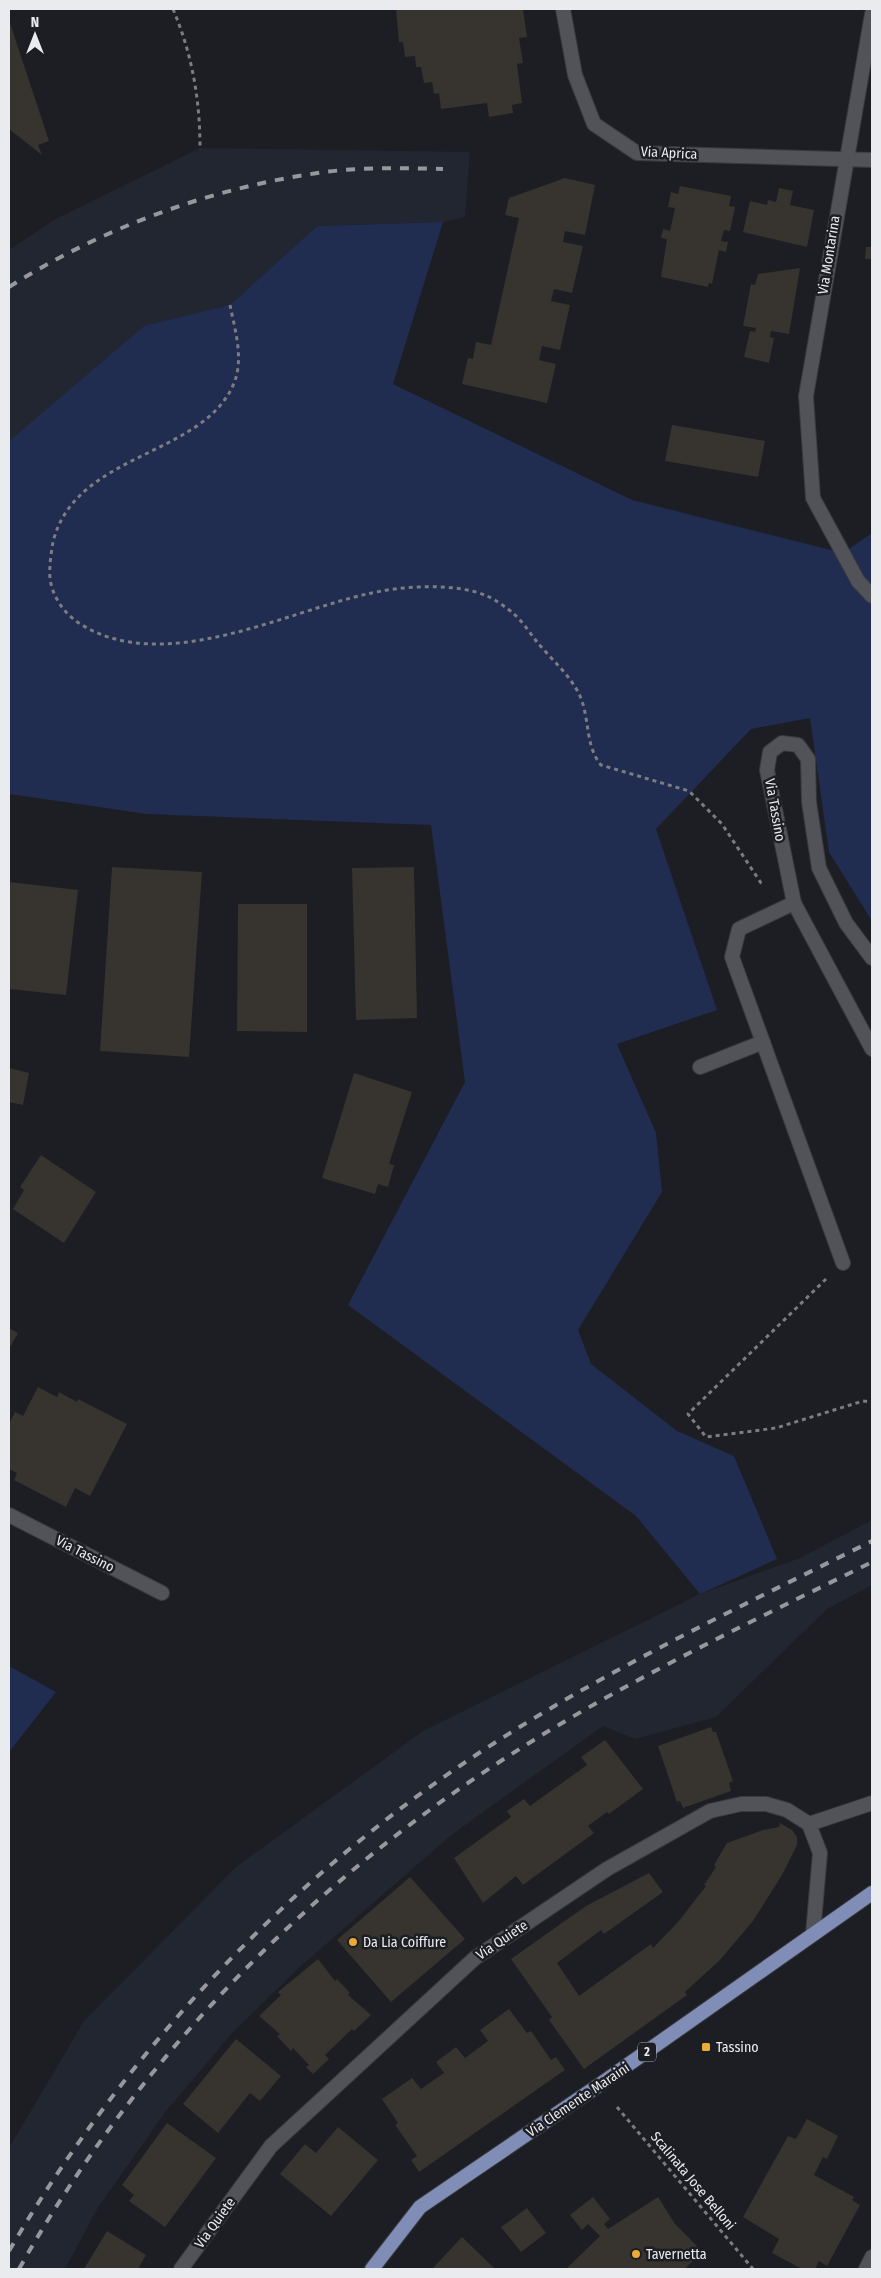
<svg xmlns="http://www.w3.org/2000/svg" width="881" height="2278" viewBox="0 0 881 2278" font-family="'Fira Sans Condensed',sans-serif">
<style>
.built{fill:#222631}
.green{fill:#212c51}
.building{fill:#37332e}
.lines{fill:none;stroke-linecap:round;stroke-linejoin:round}
.service-casing{stroke:#393a3e;stroke-width:16}
.minor-casing{stroke:#393a3e;stroke-width:16}
.tertiary-casing{stroke:#393a3e;stroke-width:16}
.primary-casing{stroke:#393a3e;stroke-width:16}
.path{stroke:#7b7d81;stroke-width:3;stroke-dasharray:4 4;stroke-linecap:butt}
.service{stroke:#515359;stroke-width:14}
.minor{stroke:#515359;stroke-width:14}
.tertiary{stroke:#515359;stroke-width:14}
.primary{stroke:#808eb7;stroke-width:14}
.rail{stroke:#96989c;stroke-width:4;stroke-dasharray:9 9;stroke-linecap:butt}
.poi-dot{fill:#e8ac37;stroke:#1c1e23;stroke-width:2}
.labels{text-anchor:middle;dominant-baseline:central;stroke-width:5;stroke-linejoin:round;paint-order:stroke}
.shield{fill:#1c1e23;stroke:#acaeb2;stroke-width:1}
.shield-label{font-size:12px;font-weight:bold;fill:#eaebef}
.street-label{font-size:14px;fill:#eaebef;stroke:#1c1e23}
.poi-label{font-size:14px;fill:#eaebef;stroke:#1c1e23;text-anchor:start}
</style>
<rect width="100%" height="100%" fill="#1c1e23"/>
<g class="built">
<path d="M200,148L470,152L465,217L443,222L317,226L230,305L144,327L9,441V250L54,220Z"/>
<path d="M872,1520V1585L827,1609L716,1717L635,1739L603,1726L450,1836L302,1965L234,2031L166,2111L97,2209L65,2269H9V2148L84,2021L236,1867L423,1731L700,1594L800,1558Z"/>
</g>
<g class="green">
<path d="M443,222L393,384L632,500L843,553L872,533V921L829,852L810,718L751,729L656,829L717,1010L617,1044L656,1133L662,1192L578,1330L591,1364L677,1431L734,1456L777,1559L700,1594L636,1516L348,1305L465,1082L431,825L147,814L9,794V441L144,326L230,305L317,226Z"/>
<path d="M9,1666L56,1692L9,1752Z"/>
</g>
<g class="building">
<path d="M406,9H523L527,37L519,38L523,63L517,64L522,103L512,105L513,113L489,117L487,103L441,109L439,93L434,94L432,82L424,83L421,67H416L415,56L405,57L403,42H399L396,10Z"/>
<path d="M9,20L49,141L38,145L42,155L9,129Z"/>
<path d="M565,178L595,185L585,235L565,231L563,242L583,246L572,293L554,289L551,301L570,305L560,350L542,346L539,360L556,364L547,403L462,384L468,358L473,359L476,342L491,345L519,218L505,215L509,198Z"/>
<path d="M680,186L731,196L729,206L735,207L730,231L724,230L721,241L728,242L726,252L719,250L712,284L709,283L708,287L661,277L667,239L661,238L663,229L670,231L675,208L668,207L671,192L678,194Z"/>
<path d="M779,188L793,191L790,205L814,210L807,247L743,232L750,201L767,205L768,200L776,202Z"/>
<path d="M866,247H872V259H865Z"/>
<path d="M800,268L789,334L771,331L770,337L774,338L769,363L744,357L750,331L755,332L756,328L743,326L751,284L755,285L758,274Z"/>
<path d="M672,425L765,441L758,477L665,461Z"/>
<path d="M112,867L202,872L189,1057L100,1051Z"/>
<path d="M414,867L417,1018L356,1020L352,868Z"/>
<path d="M9,882L78,890L66,995L9,989Z"/>
<path d="M238,904H307V1032L237,1031Z"/>
<path d="M9,1068L29,1073L23,1105L9,1102Z"/>
<path d="M354,1073L412,1092L389,1164L394,1165L388,1187L378,1184L375,1194L322,1178Z"/>
<path d="M41,1155L96,1192L64,1243L13,1209L24,1190L20,1187Z"/>
<path d="M9,1328L18,1333L9,1349Z"/>
<path d="M38,1387L57,1397L59,1392L77,1402L78,1399L127,1424L90,1496L75,1488L66,1507L14,1480L17,1473L9,1469V1424L15,1412L23,1416Z"/>
<path d="M711,1727L713,1732H716L733,1781L729,1783L731,1791L683,1808L680,1801L677,1802L658,1746Z"/>
<path d="M605,1740L643,1789L609,1814L607,1812L588,1826L594,1833L523,1885L516,1876L483,1903L454,1858L511,1817L507,1811L524,1799L530,1806L587,1765L581,1757Z"/>
<path d="M780,1823L792,1830L797,1837V1845L782,1875L753,1921L720,1960L685,1992L687,1995L584,2069L549,2020L552,2017L511,1959L586,1906L649,1873L663,1892L604,1934L601,1930L557,1963L579,1996L651,1944L653,1948L678,1922L706,1886L704,1885L716,1867L714,1865L727,1843L763,1830L779,1827Z"/>
<path d="M410,1877L465,1939L391,2002L337,1940Z"/>
<path d="M318,1959L335,1981L337,1979L350,1993L348,1995L371,2015L354,2031L352,2029L325,2055L329,2059L313,2074L306,2067L309,2065L293,2048L291,2051L277,2036L280,2034L259,2016L281,1995L278,1992Z"/>
<path d="M509,2009L527,2033L531,2031L551,2060L556,2057L565,2070L419,2172L411,2160L417,2156L395,2125L398,2123L382,2099L412,2078L421,2089L444,2073L436,2062L456,2047L465,2058L488,2041L480,2030Z"/>
<path d="M236,2039L281,2076L260,2101L250,2093L218,2133L183,2104Z"/>
<path d="M807,2119L838,2136L827,2159L823,2157L814,2175L854,2197L852,2200L860,2205L827,2266L819,2261L815,2269H802L772,2253L779,2239L743,2217L788,2136L796,2139Z"/>
<path d="M167,2123L216,2158L165,2227L129,2201L134,2195L122,2185Z"/>
<path d="M338,2127L378,2160L331,2216L280,2174L305,2144L316,2153Z"/>
<path d="M593,2197L610,2219L604,2224L608,2229L658,2197L675,2224L702,2251L685,2269H566L600,2236L588,2224L582,2230L570,2215Z"/>
<path d="M527,2208L546,2233L521,2252L501,2227Z"/>
<path d="M107,2231L146,2255L138,2269H84Z"/>
<path d="M462,2237L495,2269H432Z"/>
</g>
<g class="lines">
<defs>
<g id="service">
<path d="M794,903L739,929L732,957L843,1263"/>
<path d="M700,1067L763,1042"/>
</g>
<g id="minor">
<path d="M563,9L575,75L594,124L637,153L872,160"/>
<path d="M872,14L806,396L813,498L858,581L872,596"/>
<path d="M872,958L846,923L819,868L809,802L808,759L798,745L782,743L770,752L767,770L794,903L872,1049"/>
<path d="M9,1515L162,1593"/>
<path d="M809,1824L872,1803"/>
<path d="M181,2269L271,2146L475,1958L607,1869L710,1811L741,1804H766L787,1810L809,1824L820,1853L813,1934"/>
</g>
<path id="tertiary" d="M866,2269L872,2257"/>
<path id="primary" d="M372,2269L420,2207L602,2083L872,1893"/>
</defs>
<use href="#service" class="service-casing"/>
<use href="#minor" class="minor-casing"/>
<use href="#tertiary" class="tertiary-casing"/>
<use href="#primary" class="primary-casing"/>
<g class="path">
<path d="M173,9C192,54 200,99 200,148"/>
<path d="M230,305C235,330 244,359 234,383C204,457 75,452 53,542C51,554 49,567 50,579C53,598 65,615 82,625C164,675 283,613 367,594C400,586 456,582 487,596C496,600 507,608 514,614C523,622 530,633 537,642C551,659 571,676 580,696C590,719 585,746 601,765L689,791L722,824L761,883L764,885"/>
<path d="M826,1279L688,1414L706,1437L776,1428L863,1401L872,1402"/>
<path d="M617,2107L753,2269"/>
</g>
<use href="#service" class="service"/>
<use href="#minor" class="minor"/>
<use href="#tertiary" class="tertiary"/>
<use href="#primary" class="primary"/>
<g class="rail">
<path d="M9,287C104,227 213,187 325,172C364,167 403,168 443,169"/>
<path d="M9,2251C130,2044 297,1869 499,1740C618,1664 746,1604 872,1541"/>
<path d="M19,2269C136,2061 306,1886 507,1757C623,1682 749,1623 872,1562"/>
</g>
</g>
<g class="poi-dot">
<circle cx="353" cy="1942" r="5"/>
<rect x="701" y="2042" width="10" height="10" rx="2.5"/>
<circle cx="636" cy="2254" r="5"/>
</g>
<g class="labels">
<rect class="shield" x="638" y="2042.5" width="18" height="19" rx="4"/>
<g class="shield-label">
<text x="647" y="2052">2</text>
</g>
<g class="street-label">
<text transform="translate(669 153) rotate(3)">Via Aprica</text>
<text transform="translate(829 255) rotate(-81)">Via Montarina</text>
<text transform="translate(775 810) rotate(80)">Via Tassino</text>
<text transform="translate(85 1554) rotate(27)">Via Tassino</text>
<text transform="translate(502 1940) rotate(-34)">Via Quiete</text>
<text transform="translate(578 2100) rotate(-34)">Via Clemente Maraini</text>
<text transform="translate(693 2181) rotate(50)">Scalinata Jose Belloni</text>
<text transform="translate(215 2223) rotate(-54)">Via Quiete</text>
</g>
<g class="poi-label">
<text x="363" y="1942">Da Lia Coiffure</text>
<text x="716" y="2047">Tassino</text>
<text x="646" y="2254">Tavernetta</text>
</g>
</g>
<rect width="881" height="2278" fill="none" stroke="#eaebef" stroke-width="20"/>
<g transform="translate(35 35)" stroke="#1c1e23" stroke-width="4" paint-order="stroke">
<path d="M0-4L9 19L0 12L-9 19Z" fill="#eaebef"/>
<text y="-8" font-size="14" font-weight="bold" text-anchor="middle" fill="#eaebef">N</text>
</g>
</svg>
